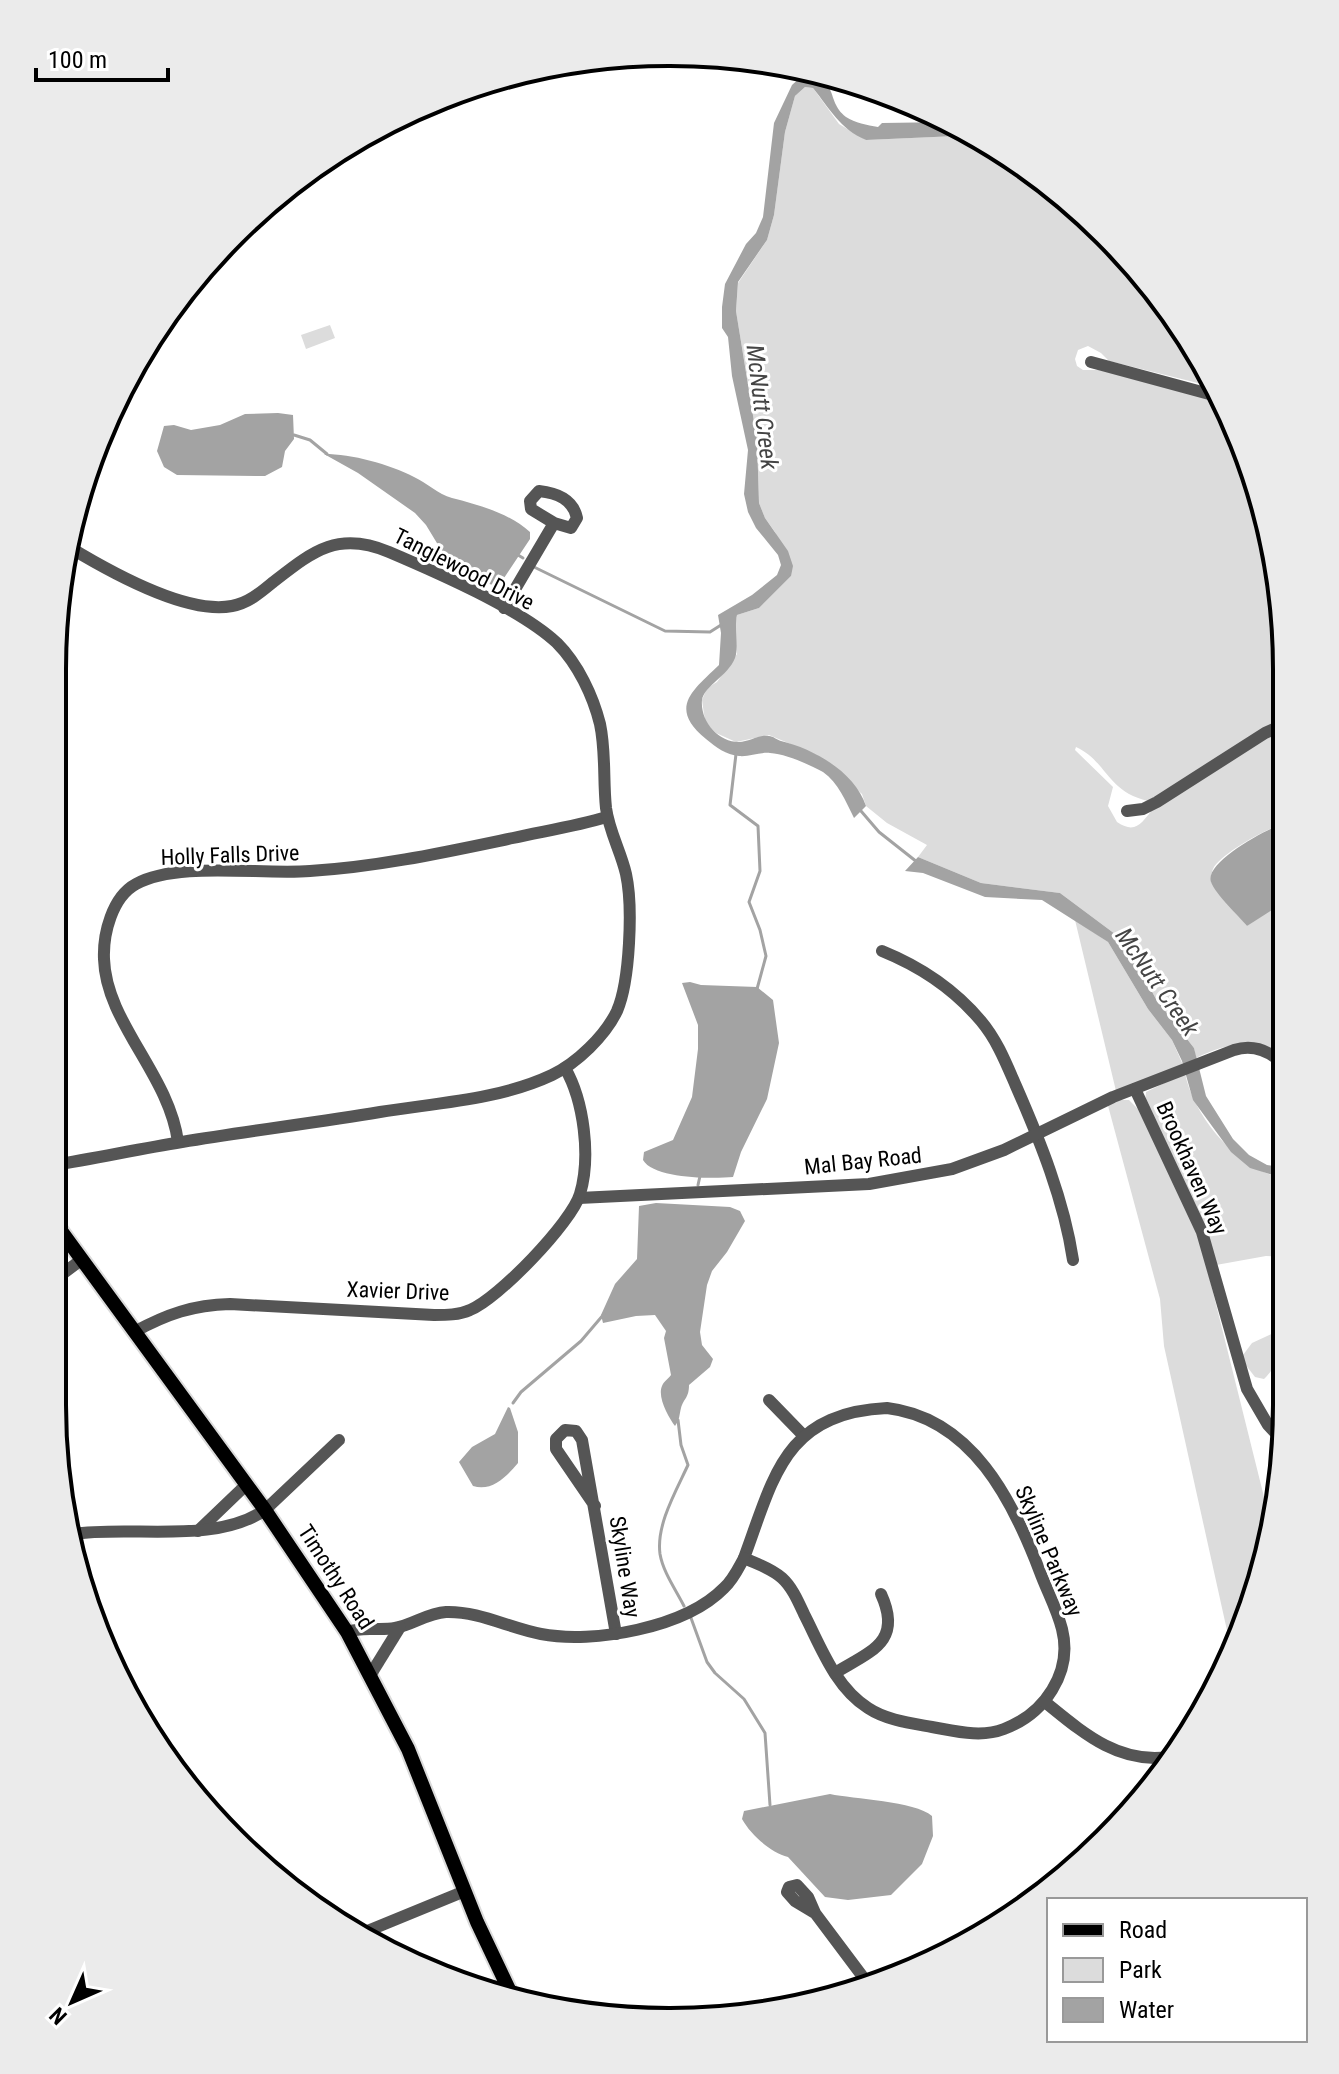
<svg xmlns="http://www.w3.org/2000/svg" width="1339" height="2074" viewBox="0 0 1339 2074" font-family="'Roboto Condensed',sans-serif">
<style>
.green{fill:#dcdcdc}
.water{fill:#a3a3a3}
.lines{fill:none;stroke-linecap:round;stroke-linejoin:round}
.stream{stroke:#a3a3a3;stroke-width:3}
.major-casing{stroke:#dbdbdb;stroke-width:18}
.minor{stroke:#555;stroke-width:12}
.major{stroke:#000;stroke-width:14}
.labels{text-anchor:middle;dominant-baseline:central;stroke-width:6;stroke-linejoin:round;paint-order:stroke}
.street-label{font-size:22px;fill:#000;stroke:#fff}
.water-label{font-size:24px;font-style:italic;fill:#444;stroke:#fff}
.rim{fill:none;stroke:#000;stroke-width:4}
</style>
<rect width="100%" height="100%" fill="#fff"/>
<g class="green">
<path d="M805,87L813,88L839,124L866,140L979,135L1076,205L1159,293L1218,388L1109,361L1101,353L1088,346L1078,350L1075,359L1077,366L1083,370H1099L1225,401L1266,510L1286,630C1286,660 1268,690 1277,719L1275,724L1148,801C1106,791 1108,762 1076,747L1075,750L1113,787L1108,806L1117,822C1136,835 1142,822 1153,809L1254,744L1285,729V823C1268,828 1220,854 1213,869C1211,873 1212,878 1211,882L1247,926L1280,900L1284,893V1059C1244,1043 1237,1039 1196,1058L1194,1048L1156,999L1129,950L1115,934L1060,893L981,883L918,857L927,845L887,823L866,806L862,794L817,755L769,735L736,742L716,733L706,723L704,714L702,700L707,688L717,682L737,654L734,630L737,615L759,608L791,576L775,532L765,518L759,503L757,440L736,311L738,283L767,240L774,215L785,132L795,96Z"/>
<path d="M330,325L335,338L306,349L301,335Z"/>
<path d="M1075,920L1108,942L1148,1009L1172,1040L1183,1065L1116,1091Z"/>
<path d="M1185,1073C1193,1116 1239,1171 1283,1178V1257L1266,1256L1216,1265L1145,1103L1146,1092Z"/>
<path d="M1119,1100H1129L1138,1109L1198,1232L1271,1525L1240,1641L1232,1653L1164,1346L1160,1299L1107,1102Z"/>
<path d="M1282,1329C1282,1347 1279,1365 1264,1379L1255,1377L1245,1364L1243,1355L1252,1343Z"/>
</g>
<g class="water">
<path d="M802,76C842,79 824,99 846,117C855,123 867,125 878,127L882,123L950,122L979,135L866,140C840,129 830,109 813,88L805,87L795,96L785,132L774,215L767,240L738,282L736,311L757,440L759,503L765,518L788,551L793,566L791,576L759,608L737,615C734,628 739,648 735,658C728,676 704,686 702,700C700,721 718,742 739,742C749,742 760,734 769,736C773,736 777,740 781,741C814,749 855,772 866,806L854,818C846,802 838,782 823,772C808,764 786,754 770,753C760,752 749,757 739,756C726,755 716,747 706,739C668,708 692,691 719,665L721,633L718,615L752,595L777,575L781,565L778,555L756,528L748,512L744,494L748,450L732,376L728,337L722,328V307L725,284L746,244L756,233L763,217L774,123L792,85Z"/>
<path d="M278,413L293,415L294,439L285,451L282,467L265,476L177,475L164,467L157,451L164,426L174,425L191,430L220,425L245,414Z"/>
<path d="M324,454C352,454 389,464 414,477C427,483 438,494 452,498C479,505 509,513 530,532V539L504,578L493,585L482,582L453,557L443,553L426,525L415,513L358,473Z"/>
<path d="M1285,823L1284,893L1272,910L1247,926C1238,915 1216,895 1211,882C1204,862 1268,828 1285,823Z"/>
<path d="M918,857L981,883L1060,893L1115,934L1129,950L1156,999L1194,1048L1206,1096L1233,1139L1249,1155L1267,1165L1283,1167V1178L1250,1168L1231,1152L1193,1100L1182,1061L1172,1040L1148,1009L1108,942L1042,900L985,897L923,873L905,871Z"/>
<path d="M690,982L701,985L757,987L773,1000L779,1043L767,1099L741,1152L733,1177C713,1179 654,1179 643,1160L644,1152L673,1140L692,1097L698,1049V1025L682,983Z"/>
<path d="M656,1203L730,1207L740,1211L745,1221L727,1252L712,1271L707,1285L700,1332L702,1345L713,1359L710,1367L689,1385C689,1398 684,1398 681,1408C679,1416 680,1419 675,1426C669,1418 657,1397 662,1386C664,1381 668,1379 671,1375L664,1338L666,1331L655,1315L636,1316L603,1323L601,1315L615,1284L637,1259L639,1206Z"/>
<path d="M508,1407L510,1408L518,1432V1463C507,1476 492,1492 473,1486L459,1462L472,1447L495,1434Z"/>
<path d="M830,1794C853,1799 915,1801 932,1816L933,1836L922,1864L891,1895L848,1900L825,1897L788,1857C770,1852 751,1835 742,1819L744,1811Z"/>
</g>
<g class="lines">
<g class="stream">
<path d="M294,435L310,440L327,454"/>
<path d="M518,555L523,558"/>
<path d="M534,567L665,631L710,632L721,625"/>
<path d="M736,754L730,805L758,826L760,871L749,902L760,930L766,956L757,989"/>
<path d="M861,811L879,832L917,862"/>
<path d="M698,1185L700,1176"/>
<path d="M513,1403L521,1392L581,1341L604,1314"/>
<path d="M678,1420L681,1445L688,1465C676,1491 656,1525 660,1554C663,1572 676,1590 684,1606"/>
<path d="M691,1618L707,1662L715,1673L744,1699L765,1733L770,1805"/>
</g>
<defs>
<path id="major" d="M53,1220L265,1510L347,1632L408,1749L477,1922L513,1998"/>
</defs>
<use href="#major" class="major-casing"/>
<g class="minor">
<path d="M607,58V57"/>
<path d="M1091,362L1224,398"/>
<path d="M504,608L554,523L571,528L577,518C573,499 557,493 539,491L530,501L531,509L554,523"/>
<path d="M1282,724L1279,694L1286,663"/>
<path d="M1127,811L1143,809L1157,802L1265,733L1285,724"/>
<path d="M882,951C919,966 955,990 981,1021C997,1040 1006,1063 1016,1086C1040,1141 1064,1200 1073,1260"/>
<path d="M1135,1089L1202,1232L1247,1389L1268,1425L1282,1440"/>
<path d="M178,1142C169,1074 106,1023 104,959C103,934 112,897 136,884C177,861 261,875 310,871C378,867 446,852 513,838C545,831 576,826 607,817"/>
<path d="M54,1165C97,1158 139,1149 182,1142C248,1131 314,1123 380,1112C436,1103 499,1100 552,1075C577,1063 605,1036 617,1011C630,981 633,906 626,874C621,852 609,831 606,808C603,780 606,752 600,724C593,696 578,664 557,643C521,609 436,572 389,552C337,530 312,552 272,583C260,593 248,603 232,606C186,615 107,570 69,547"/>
<path d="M579,1198L869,1184L952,1169L1004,1150L1113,1097L1234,1050C1253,1044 1270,1051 1284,1065"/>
<path d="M53,1281L81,1260"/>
<path d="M134,1332C167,1314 193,1305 230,1304L434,1315C446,1315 459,1315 470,1310C498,1299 572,1222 580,1194C591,1157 584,1101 565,1068"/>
<path d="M769,1400L804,1436"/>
<path d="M887,1408C972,1418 1013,1501 1040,1572C1047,1591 1057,1609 1062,1629C1073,1673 1044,1714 1004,1729C981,1738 955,1731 932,1727C910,1723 886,1720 868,1708C835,1687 821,1647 804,1614C798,1601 792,1587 782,1578C771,1568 757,1564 744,1558C774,1477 784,1413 887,1408Z"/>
<path d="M595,1506L556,1449V1439L565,1430L576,1431L582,1440L616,1634"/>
<path d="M198,1531L246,1485"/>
<path d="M73,1534C132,1525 214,1545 265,1510L339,1440"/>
<path d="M347,1632C362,1626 378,1631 395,1628C413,1625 427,1613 446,1612C479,1611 509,1628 541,1634C593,1644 685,1628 724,1588C733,1580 738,1569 744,1558"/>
<path d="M835,1673C871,1651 903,1642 881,1594"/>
<path d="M371,1674L400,1627"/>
<path d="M1045,1702C1081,1731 1117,1764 1168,1757"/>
<path d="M815,1913L795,1901L787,1892L789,1887L797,1885L808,1897L815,1913L869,1985"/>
<path d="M365,1932L465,1891"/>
</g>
<use href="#major" class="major"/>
</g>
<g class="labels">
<g class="street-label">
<text transform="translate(464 569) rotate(27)">Tanglewood Drive</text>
<text transform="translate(230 855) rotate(-2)">Holly Falls Drive</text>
<text transform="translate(863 1161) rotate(-6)">Mal Bay Road</text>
<text transform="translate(1192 1168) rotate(66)">Brookhaven Way</text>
<text transform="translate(398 1291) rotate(2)">Xavier Drive</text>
<text transform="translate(1049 1551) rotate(67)">Skyline Parkway</text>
<text transform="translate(625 1567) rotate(81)">Skyline Way</text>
<text transform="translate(336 1577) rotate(57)">Timothy Road</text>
</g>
<g class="water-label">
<text transform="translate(762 407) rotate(83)">McNutt Creek</text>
<text transform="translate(1157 982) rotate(55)">McNutt Creek</text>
</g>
</g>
<path d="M0 0H1339V2074H0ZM669 66H670A603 603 0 0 1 1273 669V1405A603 603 0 0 1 670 2008H669A603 603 0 0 1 66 1405V669A603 603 0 0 1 669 66Z" fill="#ebebeb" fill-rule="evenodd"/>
<path class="rim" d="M669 66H670A603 603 0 0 1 1273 669V1405A603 603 0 0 1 670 2008H669A603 603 0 0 1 66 1405V669A603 603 0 0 1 669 66Z"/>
<rect x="1047" y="1898" width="260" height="144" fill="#ffffff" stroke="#999999" stroke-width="2"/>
<rect x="1063" y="1924" width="40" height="12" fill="#000000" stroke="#999999" stroke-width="2"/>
<text x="1119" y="1938" font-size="24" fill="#000000">Road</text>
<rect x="1063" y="1958" width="40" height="24" fill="#dcdcdc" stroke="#999999" stroke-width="2"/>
<text x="1119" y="1978" font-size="24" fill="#000000">Park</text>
<rect x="1063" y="1998" width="40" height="24" fill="#a3a3a3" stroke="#999999" stroke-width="2"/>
<text x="1119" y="2018" font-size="24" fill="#000000">Water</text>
<g transform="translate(72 2002) rotate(225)" stroke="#ffffff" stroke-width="6" paint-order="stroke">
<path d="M0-6L14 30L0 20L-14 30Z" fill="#000000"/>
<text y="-12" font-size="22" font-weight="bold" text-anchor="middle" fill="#000000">N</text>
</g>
<path d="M36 68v12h132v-12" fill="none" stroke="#000000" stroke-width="4"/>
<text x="48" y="68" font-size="24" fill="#000000" stroke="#ffffff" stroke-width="6" paint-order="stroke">100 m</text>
</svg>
